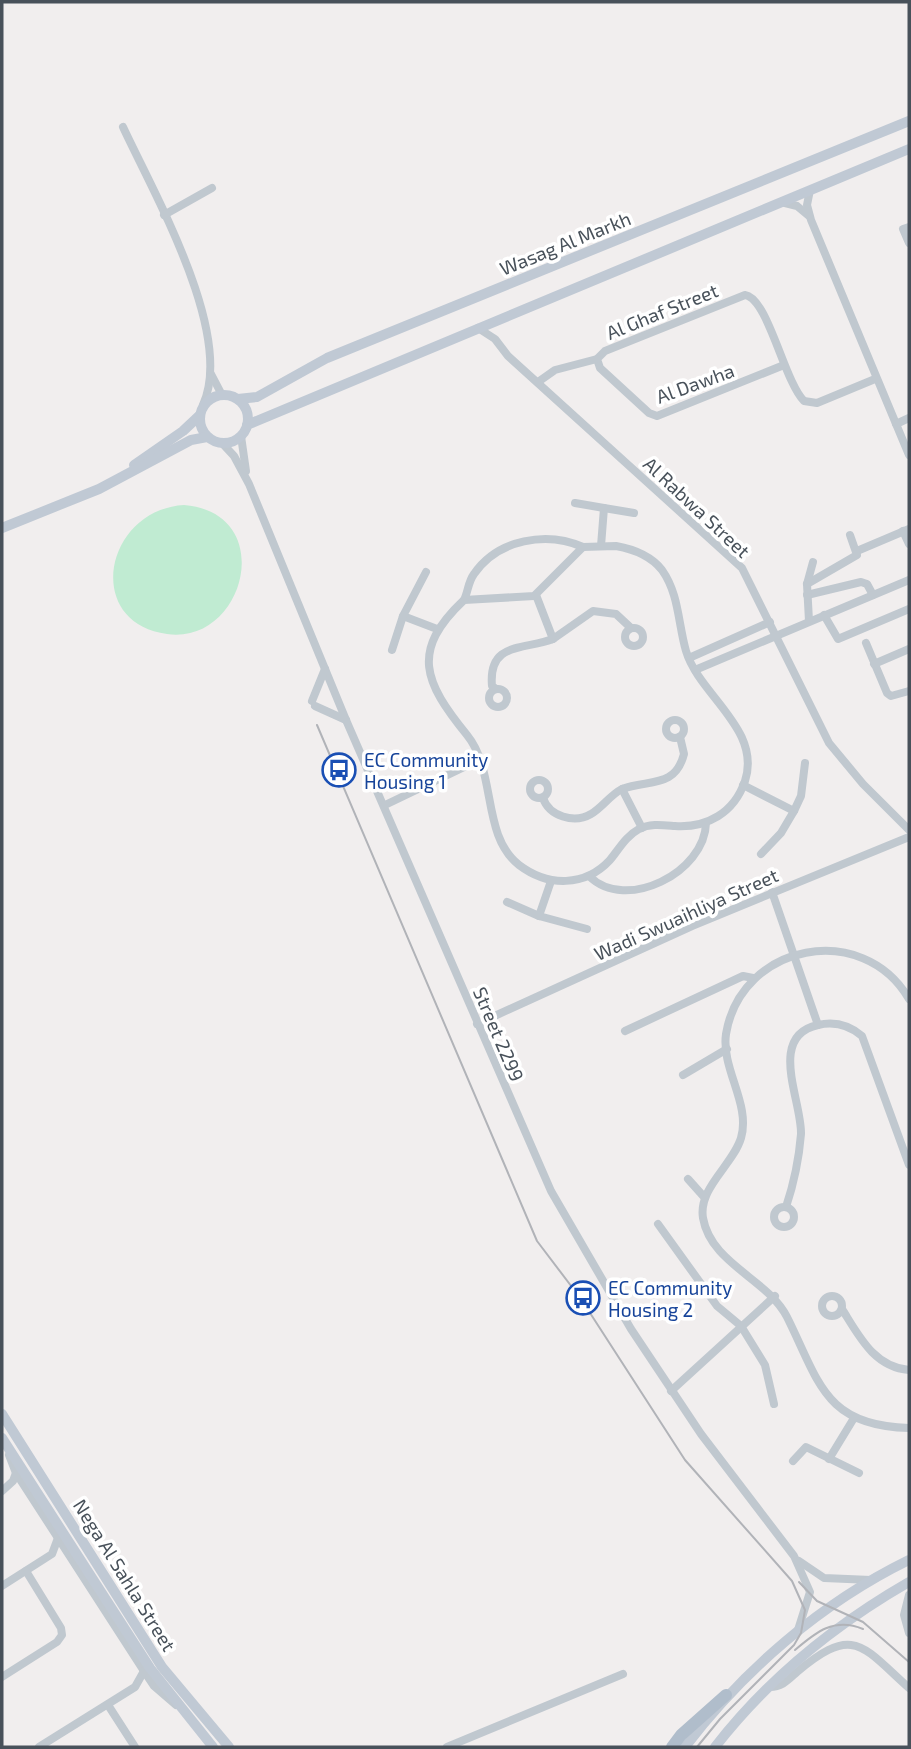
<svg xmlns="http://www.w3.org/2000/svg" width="911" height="1749" viewBox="0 0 911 1749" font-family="'Exo 2',sans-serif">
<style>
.green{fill:#c0ebd2}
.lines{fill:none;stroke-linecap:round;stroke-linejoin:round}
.street{stroke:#c0c8cf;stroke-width:8}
.secondary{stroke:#c0c9d4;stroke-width:10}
.primary{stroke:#b0bdcb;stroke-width:12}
.tram{stroke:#b1b3b8;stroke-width:2}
.labels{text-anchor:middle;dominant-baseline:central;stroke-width:7;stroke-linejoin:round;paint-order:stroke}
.street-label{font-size:19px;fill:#48515a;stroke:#fff}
.transit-label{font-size:19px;fill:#164399;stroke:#fff;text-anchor:start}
</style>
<rect width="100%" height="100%" fill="#f1eeee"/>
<path class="green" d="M184,505C279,513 245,645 167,634C83,623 104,510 184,505Z"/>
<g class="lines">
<g class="street">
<path d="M123,127C154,194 235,334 203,405"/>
<path d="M810,190L807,205L811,220L909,455"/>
<path d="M781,202L797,206L809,216"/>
<path d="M164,215L212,188"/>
<path d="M909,227L903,229L909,243"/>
<path d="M478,328L495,339L508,356L742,568L829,743L863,784L909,830"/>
<path d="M784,365L657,416L649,413L600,368L597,359L605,351L745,295C768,298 784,381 804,401L817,403L875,379"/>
<path d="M211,374L222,395"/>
<path d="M538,382L555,370L597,359"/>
<path d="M896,424L909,418"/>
<path d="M241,436L246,471"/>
<path d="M222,443L234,456L249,484L346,720L551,1191L631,1329L701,1434L794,1556L810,1592L798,1630"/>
<path d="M575,503L604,508"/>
<path d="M903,531L909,544"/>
<path d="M601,546L604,508L634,513"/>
<path d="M616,546C633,549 651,556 662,570C679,594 678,623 686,651C699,695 762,729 745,781C734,813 707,828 675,826C663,825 650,823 639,829C626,836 619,849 610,860C585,887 548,887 519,865C481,835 497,772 467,735C424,682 410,651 464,600L534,596L583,547Z"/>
<path d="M857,551L909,529"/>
<path d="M426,572L403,616L437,629"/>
<path d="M807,584L857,555L850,535"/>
<path d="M536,595L553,639L593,611L616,614L631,628"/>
<path d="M807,595L861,582L867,584L873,595"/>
<path d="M464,600C468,592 468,582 474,574C498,539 547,531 583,547"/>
<path d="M824,615L838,639L909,609"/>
<path d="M809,621L807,584L813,562"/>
<circle cx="634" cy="637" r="9"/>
<path d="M866,643L887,693L891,696L909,691"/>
<path d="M392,650L403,616"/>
<path d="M689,658L770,622"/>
<path d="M874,664L909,649"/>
<path d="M695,670L909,580"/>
<path d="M496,689L492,686C488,641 525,650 553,639"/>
<circle cx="498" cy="698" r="9"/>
<path d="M312,701L325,669"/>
<path d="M315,706L346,720"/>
<circle cx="675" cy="729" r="9"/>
<circle cx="539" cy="789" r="9"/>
<path d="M743,785L794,811L801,796L805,763"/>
<path d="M543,798C549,816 574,824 591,814C602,808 610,795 622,789"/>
<path d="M385,805L481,759"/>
<path d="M642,828L622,789C648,779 675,789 684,754L680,737"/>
<path d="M761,854L781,833L794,811"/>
<path d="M589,876C626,913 705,872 706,823"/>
<path d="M551,881L539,916L587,929"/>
<path d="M772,892L818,1025"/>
<path d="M507,902L539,916"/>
<path d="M909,999C863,920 741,943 726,1034C721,1069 751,1104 741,1138C733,1165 698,1188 703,1218C711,1264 768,1279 787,1317C819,1381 824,1426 909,1428"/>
<path d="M477,1024L692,926L909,837"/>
<path d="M625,1031L743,976L753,978"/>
<path d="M683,1075L727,1049"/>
<path d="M688,1179L705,1198"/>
<path d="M786,1207C794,1183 799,1159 801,1134C802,1101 767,1036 818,1025C835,1021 849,1025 862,1036L909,1165"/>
<circle cx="784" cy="1217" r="10"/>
<path d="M658,1224L717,1306L741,1326L765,1365L774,1404"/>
<circle cx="832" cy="1306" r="10"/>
<path d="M842,1309C859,1336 874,1367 909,1370"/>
<path d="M671,1391L775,1296"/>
<path d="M9,1455L16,1473L144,1671L154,1686L176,1705"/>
<path d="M829,1459L854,1418"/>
<path d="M793,1461L806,1447L859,1473"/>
<path d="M2,1491L13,1481L16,1473"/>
<path d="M799,1561L824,1578L871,1580"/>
<path d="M2,1586L52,1554L58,1538"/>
<path d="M909,1595L904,1615L909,1633"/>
<path d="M2,1677L57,1642L62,1635L61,1628L26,1571"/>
<path d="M770,1687C782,1687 788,1680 797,1672C854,1624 862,1646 909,1688"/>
<path d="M108,1705L135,1747"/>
<path d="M39,1747L135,1687L144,1671"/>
<path d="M447,1747L623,1674"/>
</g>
<g class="secondary">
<circle cx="224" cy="419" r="24"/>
<path d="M238,399L257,397L327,358L909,121"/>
<path d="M247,425L909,149"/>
<path d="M134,465L183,431L199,416"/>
<path d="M2,528L99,489L191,440L207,437"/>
<path d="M2,1414L162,1667L229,1747"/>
<path d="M2,1438L150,1668L213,1747"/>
<path d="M685,1747C744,1670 821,1603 909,1560"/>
<path d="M715,1747C767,1680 836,1624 909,1582"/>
</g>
<path class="primary" d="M672,1747L681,1735L726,1695"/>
<g class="tram">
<path d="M317,725L537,1241L581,1299L685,1460L792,1581L805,1610L801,1633L794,1645L720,1719L697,1747"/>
<path d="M799,1582L817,1601L863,1622L909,1662"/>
<path d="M795,1650C816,1632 834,1617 863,1629"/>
</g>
</g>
<defs>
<symbol id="bus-ring" viewBox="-11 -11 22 22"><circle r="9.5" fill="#fff" stroke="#1a4fb4" stroke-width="1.5"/><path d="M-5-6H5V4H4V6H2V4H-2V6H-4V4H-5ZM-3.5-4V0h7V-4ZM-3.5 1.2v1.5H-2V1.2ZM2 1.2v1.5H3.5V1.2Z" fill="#1a4fb4"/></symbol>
</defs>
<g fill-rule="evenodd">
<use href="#bus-ring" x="320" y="751" width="38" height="38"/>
<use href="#bus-ring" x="564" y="1279" width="38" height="38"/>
</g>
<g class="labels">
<g class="street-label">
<text transform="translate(565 243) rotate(-22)">Wasag Al Markh</text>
<text transform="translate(662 311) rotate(-22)">Al Ghaf Street</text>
<text transform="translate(695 383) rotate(-20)">Al Dawha</text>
<text transform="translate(697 507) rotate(43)">Al Rabwa Street</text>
<text transform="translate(686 914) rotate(-24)">Wadi Swuaihliya Street</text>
<text transform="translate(499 1034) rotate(67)">Street 2299</text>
<text transform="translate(125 1575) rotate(58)">Nega Al Sahla Street</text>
</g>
<g class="transit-label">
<text x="364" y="759">EC Community<tspan x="364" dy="22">Housing 1</tspan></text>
<text x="608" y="1287">EC Community<tspan x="608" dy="22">Housing 2</tspan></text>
</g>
</g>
<rect width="911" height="1749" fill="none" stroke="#48515a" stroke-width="7"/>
</svg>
